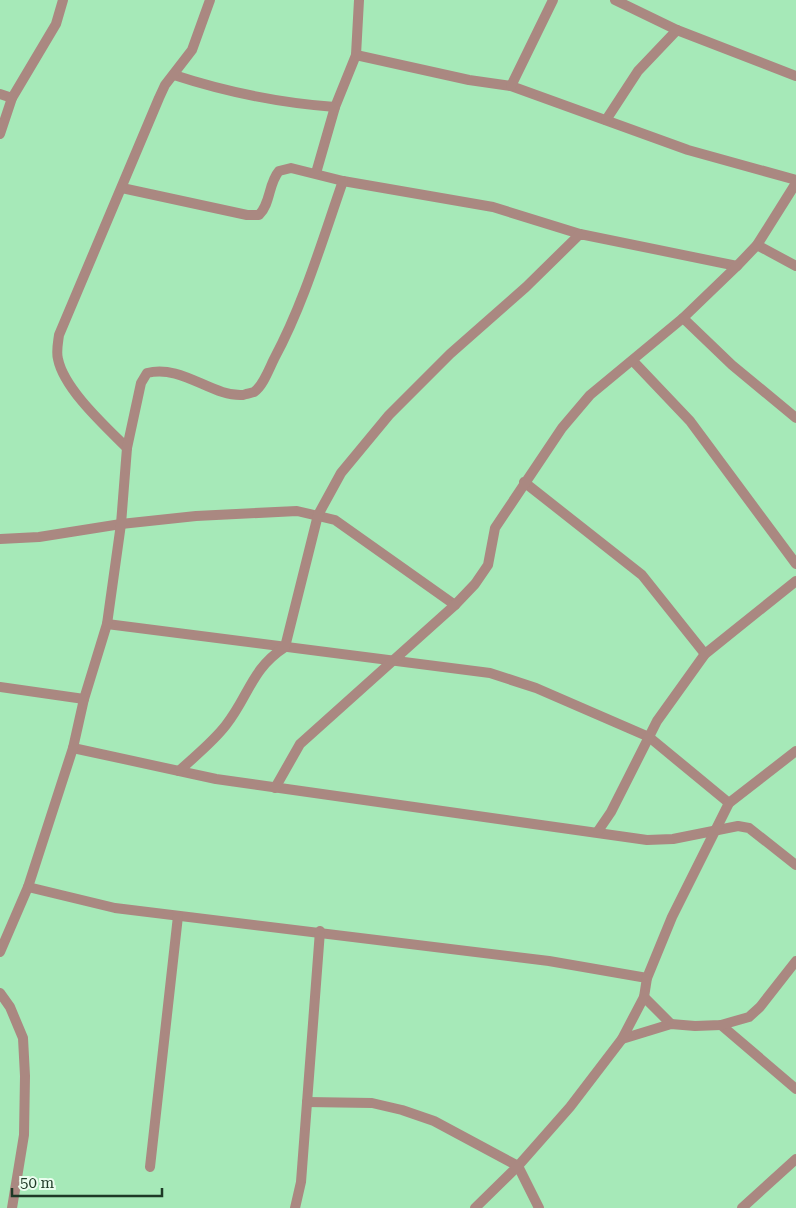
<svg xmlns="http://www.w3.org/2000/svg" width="796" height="1208" viewBox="0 0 796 1208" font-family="'Roboto Serif',serif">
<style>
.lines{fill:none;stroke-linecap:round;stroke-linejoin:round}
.minor{stroke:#aa8881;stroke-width:10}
</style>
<rect width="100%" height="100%" fill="#a6e9b8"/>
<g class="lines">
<g class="minor">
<path d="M615,0L677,30L796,76"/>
<path d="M356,55L469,80L511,86L688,150L796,180"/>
<path d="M174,75C226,92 281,103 335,107"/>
<path d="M511,86L553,0"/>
<path d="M0,94L12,98"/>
<path d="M606,120L638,71L677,30"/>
<path d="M0,134L12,98L56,24L63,0"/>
<path d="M316,173L335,107L356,55L359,0"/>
<path d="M122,188L247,215H259C271,203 268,184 279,171L291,168L343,181L493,207L580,234"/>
<path d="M757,245L796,266"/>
<path d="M683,318L732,365L796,418"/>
<path d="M633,361L690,421L796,564"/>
<path d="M127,448C105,426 64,389 58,359C56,352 58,343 59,335L159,98L165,85L192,50L210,0"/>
<path d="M524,482L642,575L705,654"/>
<path d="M0,539L39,537L121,524L196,516L297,511L335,520L455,605"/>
<path d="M107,624L490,673L536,688L649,737L729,803"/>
<path d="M0,687L84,699"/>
<path d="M73,748L216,779L647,840L673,839L738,826L749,828L796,865"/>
<path d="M179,771C195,756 213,742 226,725C249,696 251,669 285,647L318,515L341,473L389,415L450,354L526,287L580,234L737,266"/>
<path d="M275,788L300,744L455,605L475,584L488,565L495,528L562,428L590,395L683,318L737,266L757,245L796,183"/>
<path d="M598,831L611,812L657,721L705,654L796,581"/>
<path d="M28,887L115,908L549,961L647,978"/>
<path d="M0,952L28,887L73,748L84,699L107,624L121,524L127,448L141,383L147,373C182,364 212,397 243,395C245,394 251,393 254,392C263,386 269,369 274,359C304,303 322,241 343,181"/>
<path d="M0,993L10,1007L23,1038L25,1076L24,1135L12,1208"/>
<path d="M644,997L671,1024"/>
<path d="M721,1025L796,1089"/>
<path d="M622,1039L671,1024L695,1026L721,1025L749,1017L760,1007L796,961"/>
<path d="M307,1102L372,1103L402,1110L434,1121L518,1166L539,1208"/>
<path d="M150,1167L178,916"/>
<path d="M295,1208L301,1182L320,931"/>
<path d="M475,1208L518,1166L570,1107L622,1039L644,997L647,978L672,917L729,803L796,751"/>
<path d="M742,1208L796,1159"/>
</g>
</g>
<path d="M12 1188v8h150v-8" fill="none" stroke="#1e3926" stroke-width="2.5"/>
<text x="20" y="1188" font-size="15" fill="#1e3926" stroke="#eafdee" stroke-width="4" paint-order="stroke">50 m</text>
</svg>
